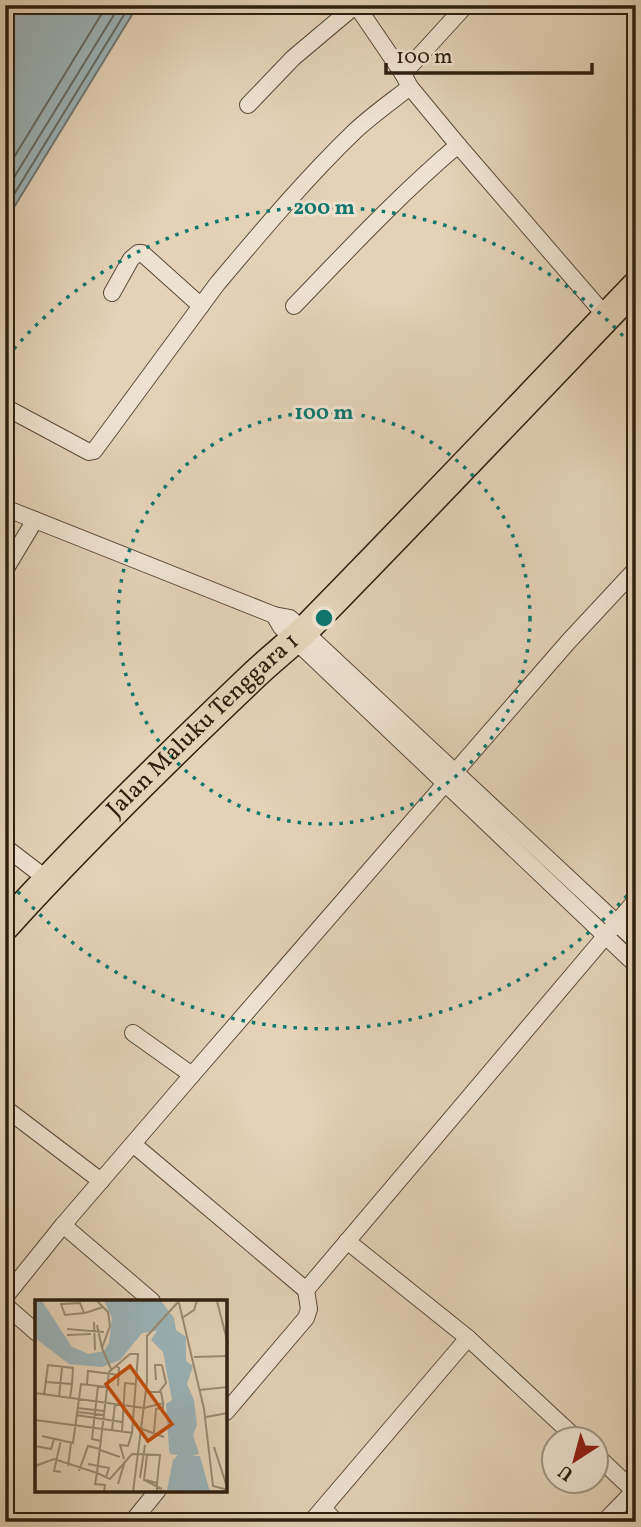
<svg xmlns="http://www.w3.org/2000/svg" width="641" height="1527" viewBox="0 0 641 1527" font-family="Vollkorn,serif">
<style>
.water{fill:#9bb4ba;stroke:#6f7976;stroke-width:2}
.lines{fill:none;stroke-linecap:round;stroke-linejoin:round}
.shore{stroke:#646a64;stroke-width:2}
.street-casing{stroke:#5b4c39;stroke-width:18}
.highway-casing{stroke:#2e200f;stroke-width:31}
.street{stroke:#ede2d0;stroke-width:16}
.highway{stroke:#e3d2b6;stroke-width:28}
.ring{fill:none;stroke:#0f766e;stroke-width:3.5;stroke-dasharray:3.5 7}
.labels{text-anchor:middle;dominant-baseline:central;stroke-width:6;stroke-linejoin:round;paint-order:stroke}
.street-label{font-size:24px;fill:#2e200f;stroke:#ede2d0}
.inset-road{fill:none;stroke:#9b8b73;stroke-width:2}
.view{fill:#c34e0d;fill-opacity:0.15;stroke:#c34e0d;stroke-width:3.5}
.inset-edge{fill:none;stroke:#2e200f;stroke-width:3.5}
.centre{fill:#0f766e;stroke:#ede2d0;stroke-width:3.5}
.ring-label{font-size:21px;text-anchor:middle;font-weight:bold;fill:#0f766e;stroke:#ede2d0;stroke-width:6;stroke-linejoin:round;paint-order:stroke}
</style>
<rect width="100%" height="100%" fill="#e3d2b6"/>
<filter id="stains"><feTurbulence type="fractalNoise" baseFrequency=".00286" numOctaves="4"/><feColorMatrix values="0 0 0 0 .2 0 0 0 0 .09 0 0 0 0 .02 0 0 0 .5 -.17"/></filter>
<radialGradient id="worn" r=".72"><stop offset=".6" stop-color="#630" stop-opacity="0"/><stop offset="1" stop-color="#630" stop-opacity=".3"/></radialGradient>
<path class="water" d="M5,5H138L5,222Z"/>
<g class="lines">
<g class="shore">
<path d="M5,172L107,5"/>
<path d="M5,192L120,5"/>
<path d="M5,209L130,5"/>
</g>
<defs>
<g id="street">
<path d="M356,5L403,74L410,87L458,145L598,307"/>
<path d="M403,74L466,5"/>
<path d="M248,105L293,58L356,5"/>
<path d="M112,293L131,259L138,253H142L201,306"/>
<path d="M294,306C347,251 399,195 458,145"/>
<path d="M5,407L89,452L94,451L217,284C261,232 306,178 355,131C372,115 392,101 410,87"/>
<path d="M5,508L274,615L290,618L636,941"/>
<path d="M5,570L35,520"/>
<path d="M274,615L281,627L636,965"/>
<path d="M5,847L48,880"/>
<path d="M133,1033L192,1075"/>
<path d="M5,1108L101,1181"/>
<path d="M133,1144L306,1290L636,900"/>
<path d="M63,1225L152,1301"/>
<path d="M347,1241L468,1338L578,1440"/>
<path d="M5,1297L63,1225L192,1075L568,642L636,569"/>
<path d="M5,1305L37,1333"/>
<path d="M226,1412L306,1318L309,1309L306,1290"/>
<path d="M596,1455L634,1491"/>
<path d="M323,1508L336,1522"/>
<path d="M132,1522L158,1490"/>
<path d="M311,1522L468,1338"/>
<path d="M604,1522L636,1489"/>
</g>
<g id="highway">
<path id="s1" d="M5,926C82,841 164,761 247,682C266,663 287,647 306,629C417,516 526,401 636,286"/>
</g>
</defs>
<use href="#street" class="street-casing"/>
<use href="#highway" class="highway-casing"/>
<use href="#street" class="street"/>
<use href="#highway" class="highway"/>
</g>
<g class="ring">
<circle cx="324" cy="618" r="206"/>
<path d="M634 888A411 411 0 0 1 7 879M7 357A411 411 0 0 1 634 348"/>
</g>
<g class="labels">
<g class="street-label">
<text stroke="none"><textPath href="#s1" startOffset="282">Jalan Maluku Tenggara 1</textPath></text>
</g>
</g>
<g transform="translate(35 1300)">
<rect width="192" height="192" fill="#e3d2b6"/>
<path d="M0,1H7L37,47L54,54L69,51L74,43L77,18L69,1H126L139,18L141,30L151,37V61L158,66L152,84L159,100L162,125L158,135L164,154L157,156H165L175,192L132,190L138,160L143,155L135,154L134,149L131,104L137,100L128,52L116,40L122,31L107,33L85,60L67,67L34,64L0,38Z" fill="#9bb4ba"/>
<path class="inset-road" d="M62,1L73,12L75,26L67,48L76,69M182,1L193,44M144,3L169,109L178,186L193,190M49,13L45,3L26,4L30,15L50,13L68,7M147,18L159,10L162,1M59,22L60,50M62,25L67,48M32,29L69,32M32,35L56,34M159,57L193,56M81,66L84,68L83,86M121,80L120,65H127M11,82L37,84L35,98M52,84L53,71L84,75M63,86L57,139L66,141M164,90L193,87M112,92H126L128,103M124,92L131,83L127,65M0,93L109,108L128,103V108L121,109L119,132M9,95L13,65L38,68L37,84M24,97L27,67M42,108L69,111M42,112L69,115M41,115L87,122M171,117L193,113M0,120L98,133M107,129L129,137M77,130L80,104M87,132L90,83L100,84M7,136L38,143L46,84L72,87M26,140L19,171L26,172M0,146L16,149L19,139M179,147L192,187M65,150L85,157M112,155L109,180L127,189M89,159L85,145L93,146L97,133L103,54H95L74,72L62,173L75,179L97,154L125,155L122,183M53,164L74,168L71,177M0,166L19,159L62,173L60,184L70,185L69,192M33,166L36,143M44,171L53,146L65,149M105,178L110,145M111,180L122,183V191L132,192M83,184L90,161M98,192L112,82V36L144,1"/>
<path class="view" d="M95,66L137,124L113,141L71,84Z"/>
<rect width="192" height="192" class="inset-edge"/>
</g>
<circle cx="324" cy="618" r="10" class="centre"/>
<g class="ring-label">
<text x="324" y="214">200 m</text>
<text x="324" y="419">100 m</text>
</g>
<rect width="641" height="1527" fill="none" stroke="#e3d2b6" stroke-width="28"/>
<rect x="7" y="7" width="627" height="1513" fill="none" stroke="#2e200f" stroke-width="3.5"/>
<rect x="14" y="14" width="613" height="1499" fill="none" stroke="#2e200f" stroke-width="2"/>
<g transform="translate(575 1460) rotate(216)"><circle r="33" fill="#ede2d0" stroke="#a19483" stroke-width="2"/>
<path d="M0-5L12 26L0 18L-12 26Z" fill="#8f2418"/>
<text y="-10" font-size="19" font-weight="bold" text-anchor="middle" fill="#2e200f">U</text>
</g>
<path d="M386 63v10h206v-10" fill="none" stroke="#2e200f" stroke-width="3.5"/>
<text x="396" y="63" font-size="21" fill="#2e200f" stroke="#ede2d0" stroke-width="5" paint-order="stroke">100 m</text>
<rect width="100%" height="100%" filter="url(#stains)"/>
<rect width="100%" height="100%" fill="url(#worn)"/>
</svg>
